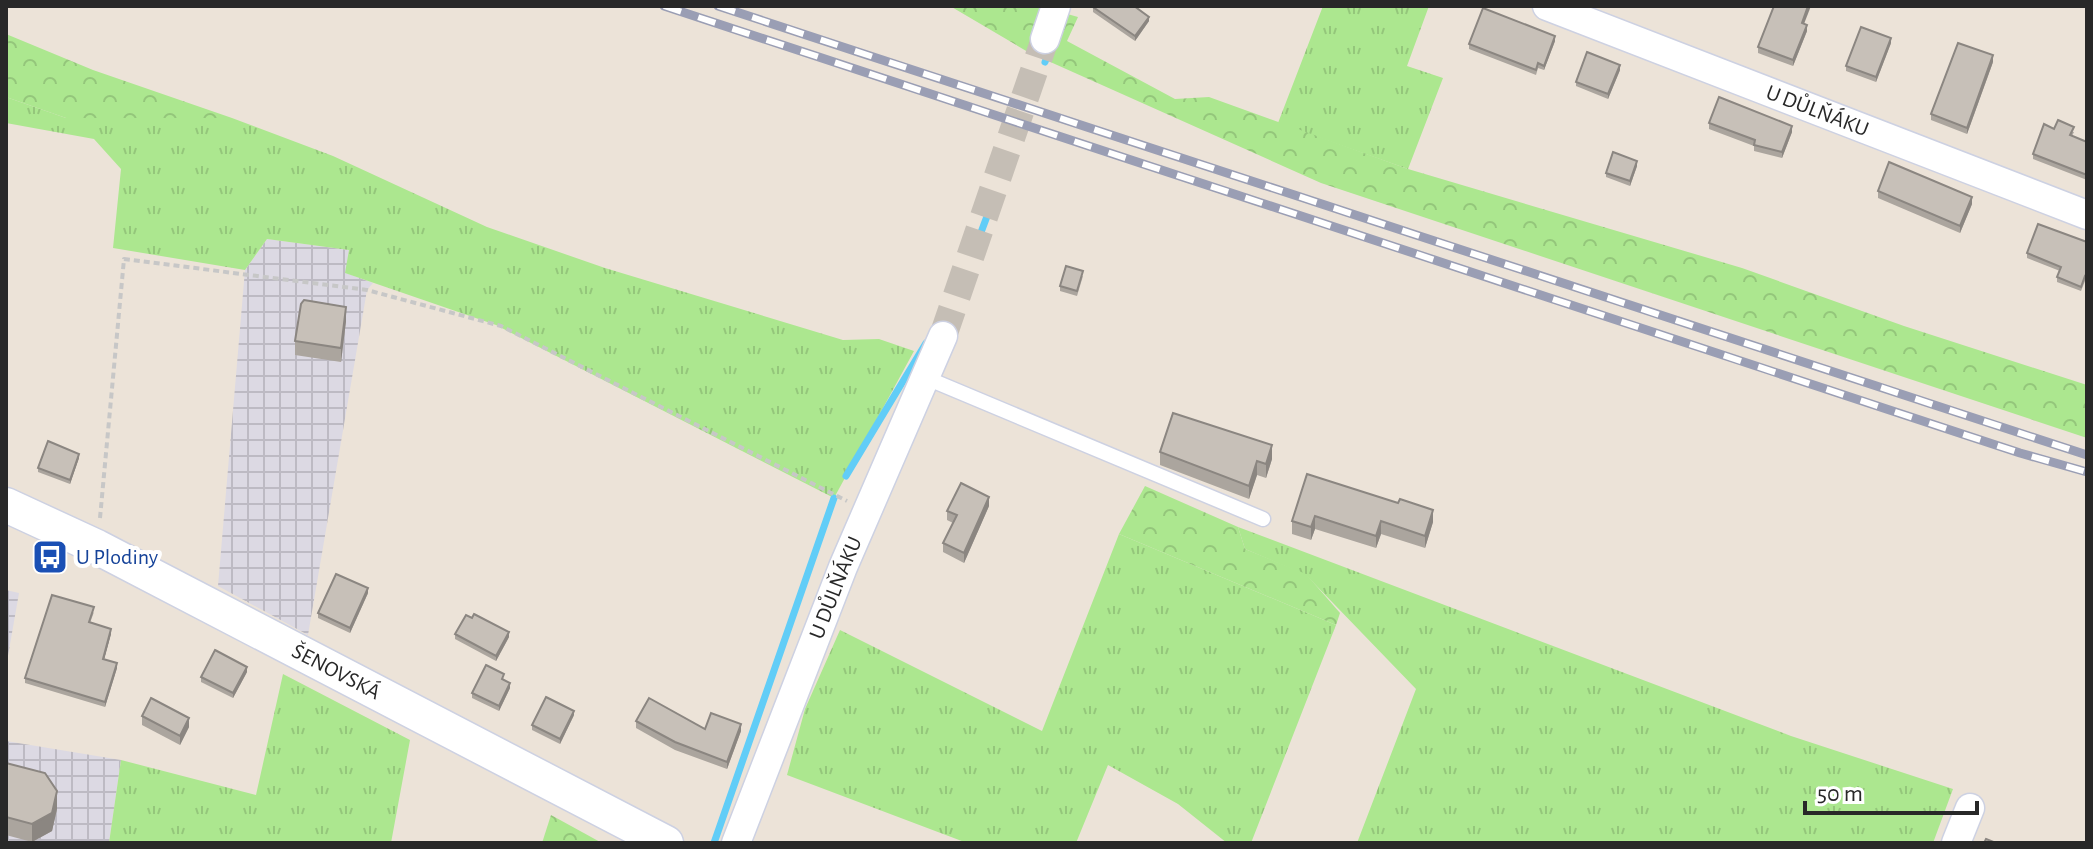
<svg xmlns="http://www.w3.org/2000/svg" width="2093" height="849" viewBox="0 0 2093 849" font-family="'Alegreya Sans',sans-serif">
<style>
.industrial{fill:url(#industrial-grid)}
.grass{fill:url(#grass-tufts)}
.forest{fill:url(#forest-crowns)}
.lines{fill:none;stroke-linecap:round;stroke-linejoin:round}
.stream{stroke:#61cdf7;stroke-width:7}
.minor-tunnel{stroke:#c5beb5;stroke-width:28;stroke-dasharray:28 14;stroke-linecap:butt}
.service-casing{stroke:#cdd1e2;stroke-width:17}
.minor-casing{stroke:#cdd1e2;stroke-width:31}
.tertiary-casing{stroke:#cdd1e2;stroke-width:37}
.path{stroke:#c7c7c7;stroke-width:4;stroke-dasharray:6 4;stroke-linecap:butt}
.service{stroke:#fff;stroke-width:14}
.minor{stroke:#fff;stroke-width:28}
.tertiary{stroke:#fff;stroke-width:34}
.rail-casing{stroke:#9a9eb4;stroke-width:9}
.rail{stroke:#fff;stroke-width:6;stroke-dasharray:18;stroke-linecap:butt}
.wall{fill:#aba59e}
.shaded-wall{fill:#8b8681}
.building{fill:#c7c0b8;stroke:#8b8681;stroke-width:2}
.labels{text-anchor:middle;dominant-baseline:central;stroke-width:8;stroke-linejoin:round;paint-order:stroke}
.street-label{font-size:22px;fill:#282828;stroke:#fff}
.transit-label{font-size:22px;fill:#164399;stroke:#fff;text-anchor:start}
</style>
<defs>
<pattern id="industrial-grid" width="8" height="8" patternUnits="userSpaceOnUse" patternTransform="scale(2)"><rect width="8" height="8" fill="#dcd9e3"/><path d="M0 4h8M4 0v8" fill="none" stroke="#bdbac3"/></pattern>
<pattern id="grass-tufts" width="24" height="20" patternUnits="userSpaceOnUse" patternTransform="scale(2)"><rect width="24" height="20" fill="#ace78f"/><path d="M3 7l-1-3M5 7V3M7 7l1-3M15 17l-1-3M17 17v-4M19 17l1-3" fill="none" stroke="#94c67b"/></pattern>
<pattern id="forest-crowns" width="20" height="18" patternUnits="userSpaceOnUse" patternTransform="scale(2)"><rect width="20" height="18" fill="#ace78f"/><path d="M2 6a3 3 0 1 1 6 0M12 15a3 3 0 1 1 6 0" fill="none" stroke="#94c67b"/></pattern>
</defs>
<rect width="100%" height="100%" fill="#ece3d8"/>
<g class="industrial">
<path d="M267,239L349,250L346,273L373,283L367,290L308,635L218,586L245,270Z"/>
<path d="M6,590L19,593L6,667Z"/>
<path d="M6,741L121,760L109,843H6Z"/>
</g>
<g class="grass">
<path d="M1323,6H1429L1407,66L1443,78L1408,169L1278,123Z"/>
<path d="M6,97L66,118H232L333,156L487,227L605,268L843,340L879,339L914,351L834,498L496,325L345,273L349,250L267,239L245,270L113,248L121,169L94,139L6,123Z"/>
<path d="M1238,527L1791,736L1953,789L1933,843H1357L1416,689L1306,575L1245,549Z"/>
<path d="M1119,534L1336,625L1251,843H1227L1178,804L1108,765L1076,843H967L787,775L805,709L840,630L1042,731Z"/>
<path d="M283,674L410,740L391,843H109L121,760L256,795Z"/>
</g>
<g class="forest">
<path d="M950,6H1039L1078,17L1067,41L1175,99L1209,97L1408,169L1742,268L1904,326L2087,385V438L1321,183L1028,52Z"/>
<path d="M6,34L93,70L232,118H66L6,97Z"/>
<path d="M1145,486L1238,527L1245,549L1306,574L1340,613L1336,625L1119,534Z"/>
<path d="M551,815L602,843H542Z"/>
</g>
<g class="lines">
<g class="stream">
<path d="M1045,62L1052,45"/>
<path d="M1033,94L1034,91"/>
<path d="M977,243L992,203"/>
<path d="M846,476L926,343"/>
<path d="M714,843L834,498"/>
</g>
<path class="minor-tunnel" d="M943,336L1045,39"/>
<defs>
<path id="service" d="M924,377L1263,519"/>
<g id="minor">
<path id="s1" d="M1547,6L2087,215"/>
<path d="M1045,39L1056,6"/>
<path id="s2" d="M736,843L843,567L943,336"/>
<path d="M1956,843L1970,808"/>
</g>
<g id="tertiary">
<path id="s3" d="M6,505L97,547L666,843"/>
</g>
</defs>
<use href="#service" class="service-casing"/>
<use href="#minor" class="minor-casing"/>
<use href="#tertiary" class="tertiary-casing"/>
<path class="path" d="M100,518L124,259L367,290L501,326L847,501"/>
<use href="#service" class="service"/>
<use href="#minor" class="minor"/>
<use href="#tertiary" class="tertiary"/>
<defs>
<g id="rail">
<path d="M664,6L2020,453L2087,472"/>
<path d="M718,6L2087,455"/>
</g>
</defs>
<use href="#rail" class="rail-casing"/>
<use href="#rail" class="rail"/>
</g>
<g class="wall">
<path d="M1093,7L1149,21L1135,41L1093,12Z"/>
<path d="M1804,24L1807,31L1793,66L1758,53V47Z"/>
<path d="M1555,41L1544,70L1538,68L1536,75L1469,49V44Z"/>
<path d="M1891,43L1876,82L1846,71V66Z"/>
<path d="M1993,62L1967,134L1931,120V114Z"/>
<path d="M1620,70L1608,99L1576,86V82Z"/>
<path d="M1709,123L1792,132L1782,158L1754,151V146L1709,129Z"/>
<path d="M2054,129L2074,132L2072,136L2087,142V180L2033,159V154Z"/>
<path d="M1637,166L1630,186L1606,177V173Z"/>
<path d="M1878,191L1972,204L1960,233L1878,198Z"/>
<path d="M2087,242V282L2085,281L2081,291L2057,282V277L2060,271L2027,258V253Z"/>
<path d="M1083,276L1077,296L1060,291V286Z"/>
<path d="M346,321L341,362L295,355V341Z"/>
<path d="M1160,452L1272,459L1266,478L1257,475L1249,499L1160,465Z"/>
<path d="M79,458L70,484L38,472V468Z"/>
<path d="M1307,474L1433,522L1425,548L1381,534L1376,548L1315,529L1311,540L1292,534V521Z"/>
<path d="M989,506L964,563L943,552V543L953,523L947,520V511Z"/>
<path d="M368,593L350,633L318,618V613Z"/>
<path d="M94,612L90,623L111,634L104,659L117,668L105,707L25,683V678Z"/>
<path d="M455,634L509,637L496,661L455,639Z"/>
<path d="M247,672L233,698L201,682V677Z"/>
<path d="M504,679V680L510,688L499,711L472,698V693Z"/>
<path d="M574,715L560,744L532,730V725Z"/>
<path d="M142,716L189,727L180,745L142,725Z"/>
<path d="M636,721L705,729L741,731L727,769L675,750L636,728Z"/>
<path d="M6,763L57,809L52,831L32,842L6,835Z"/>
</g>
<g class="shaded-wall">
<path d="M1808,6H1811L1802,29V23Z"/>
<path d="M1149,17V21L1135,41V36Z"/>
<path d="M1807,25V31L1793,66V60Z"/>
<path d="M1555,36V41L1544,70V66Z"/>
<path d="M1891,38V43L1876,82V77Z"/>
<path d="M1993,55V62L1967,134V128Z"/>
<path d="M1620,65V70L1608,99V94Z"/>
<path d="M1792,126V132L1782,158V152Z"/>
<path d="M1637,161V166L1630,186V181Z"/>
<path d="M1972,197V204L1960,233V226Z"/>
<path d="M346,307V321L341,362V348Z"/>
<path d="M1272,445V459L1266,478V464Z"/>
<path d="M79,454V458L70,484V480Z"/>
<path d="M1257,461V475L1249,499V486Z"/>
<path d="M989,497V506L964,563V553Z"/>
<path d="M1433,510V522L1425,548V536Z"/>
<path d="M1315,516V529L1311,540V527Z"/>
<path d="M1381,521V534L1376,548V536Z"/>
<path d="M368,588V593L350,633V628Z"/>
<path d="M111,629V634L103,664V659Z"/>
<path d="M509,632V637L496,661V656Z"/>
<path d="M117,663V668L105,707V702Z"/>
<path d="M247,667V672L233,698V693Z"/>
<path d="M510,683V688L499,711V706Z"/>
<path d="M574,711V715L560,744V739Z"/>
<path d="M189,718V727L180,745V736Z"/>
<path d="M741,724V731L727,769V762Z"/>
<path d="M57,791V809L52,831L32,842V824Z"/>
</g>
<g class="building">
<path d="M1094,6H1134L1149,17L1135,36L1093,7Z"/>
<path d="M1774,6H1808L1802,23L1807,25L1793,60L1758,47Z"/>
<path d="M1483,8L1555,36L1544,66L1538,63L1536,70L1469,44Z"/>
<path d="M1861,27L1891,38L1876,77L1846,66Z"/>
<path d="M1958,43L1993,55L1967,128L1931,114Z"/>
<path d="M1587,52L1620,65L1608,94L1576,82Z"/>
<path d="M1719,97L1792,126L1782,152L1754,145L1755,140L1709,123Z"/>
<path d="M2058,120L2074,127L2070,135L2087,142V175L2033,154L2044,124L2054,129Z"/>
<path d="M1613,152L1637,161L1630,181L1606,173Z"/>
<path d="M1889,162L1972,197L1960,226L1878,191Z"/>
<path d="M2038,224L2087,242V277L2085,276L2081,287L2057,277L2061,267L2027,253Z"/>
<path d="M1066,266L1083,271L1077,291L1060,286Z"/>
<path d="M304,300L346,307L341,348L295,341L301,304Z"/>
<path d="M1173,413L1272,445L1266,464L1257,461L1249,486L1160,452Z"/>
<path d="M48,441L79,454L70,480L38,468Z"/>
<path d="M1307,474L1398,503L1400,499L1433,510L1425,536L1381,521L1376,536L1315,516L1311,527L1292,521Z"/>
<path d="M961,483L989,497L964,553L943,543L957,515L947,511Z"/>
<path d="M336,574L368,588L350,628L318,613Z"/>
<path d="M52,595L94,607L89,622L111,629L103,659L117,663L105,702L25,678Z"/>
<path d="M474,614L509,632L496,656L455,634L466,615L472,618Z"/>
<path d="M215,650L247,667L233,693L201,677Z"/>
<path d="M486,665L504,674L502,679L510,683L499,706L472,693Z"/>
<path d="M546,697L574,711L560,739L532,725Z"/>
<path d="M151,698L189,718L180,736L142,716Z"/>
<path d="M649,698L705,729L711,713L741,724L727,762L675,742L636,721Z"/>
<path d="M6,763L45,773L57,791L52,813L32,824L6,817Z"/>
<path d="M1986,839L1996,843H1984Z"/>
</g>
<defs>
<symbol id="bus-square" viewBox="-11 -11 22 22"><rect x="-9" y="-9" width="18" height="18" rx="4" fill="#1a4fb4" stroke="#fff"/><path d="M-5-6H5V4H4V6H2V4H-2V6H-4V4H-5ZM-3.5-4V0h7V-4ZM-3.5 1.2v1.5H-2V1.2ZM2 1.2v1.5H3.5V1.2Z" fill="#fff"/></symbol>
</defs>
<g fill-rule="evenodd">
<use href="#bus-square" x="30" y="537" width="40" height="40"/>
</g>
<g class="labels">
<g class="street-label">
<text stroke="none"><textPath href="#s1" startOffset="290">U DŮLŇÁKU</textPath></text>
<text stroke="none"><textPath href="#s2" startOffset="274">U DŮLŇÁKU</textPath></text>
<text stroke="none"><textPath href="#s3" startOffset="370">ŠENOVSKÁ</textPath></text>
</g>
<g class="transit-label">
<text x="76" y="557">U Plodiny</text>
</g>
</g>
<rect width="2093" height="849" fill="none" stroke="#282828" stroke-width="16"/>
<path d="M1805 801v12h172v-12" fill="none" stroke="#282828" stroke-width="4"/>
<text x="1817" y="801" font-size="24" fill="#282828" stroke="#ffffff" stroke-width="6" paint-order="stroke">50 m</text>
</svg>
